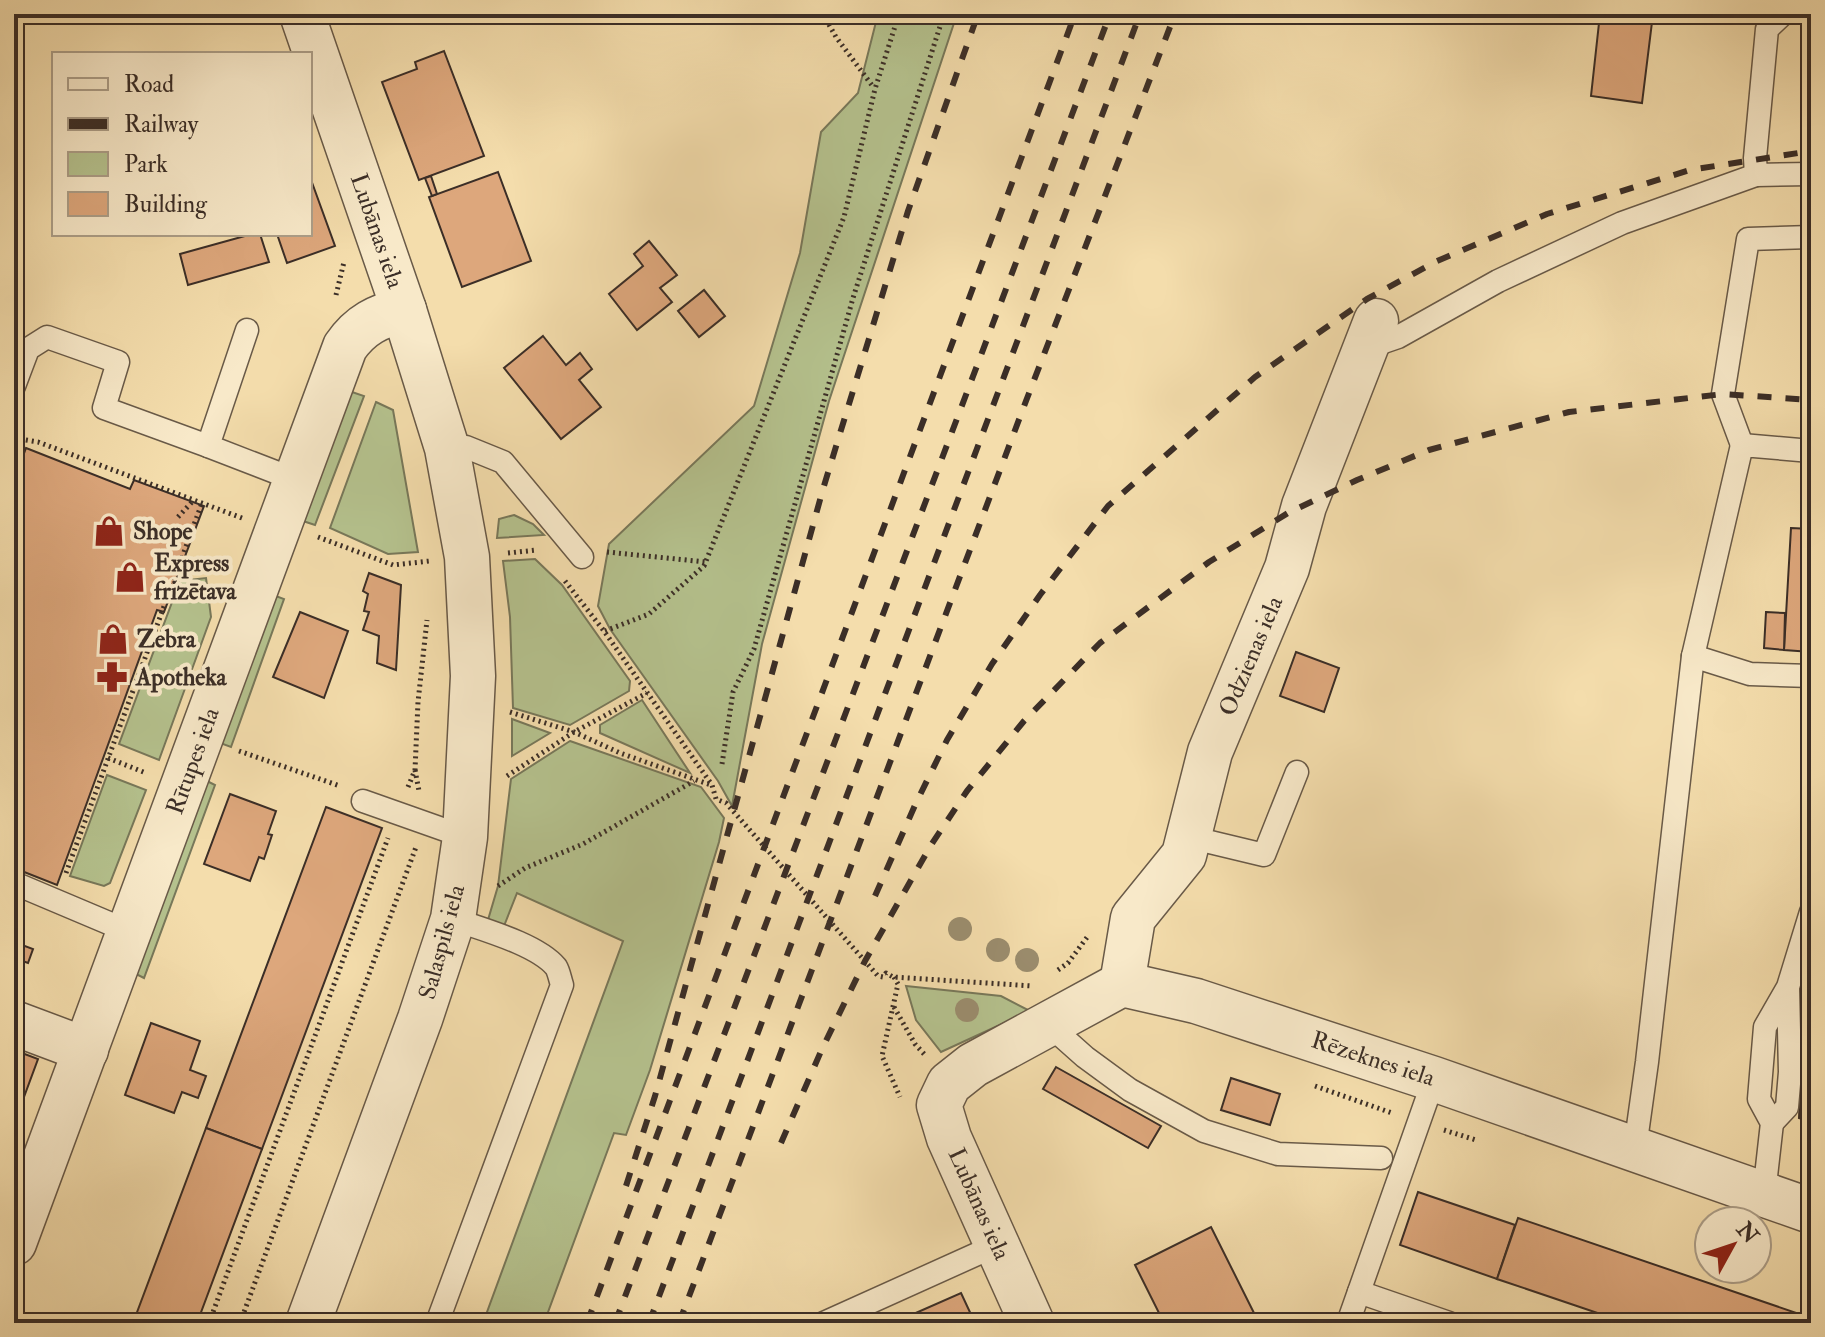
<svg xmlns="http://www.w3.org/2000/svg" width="1825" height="1337" viewBox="0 0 1825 1337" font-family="'IM FELL Double Pica',serif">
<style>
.green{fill:#b5c28e;stroke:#78785a;stroke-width:2}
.building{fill:#dda77c;stroke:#3b2e27;stroke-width:2}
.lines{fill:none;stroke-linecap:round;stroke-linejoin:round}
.service-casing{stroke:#695a48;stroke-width:25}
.minor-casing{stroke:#695a48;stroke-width:47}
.tertiary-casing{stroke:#695a48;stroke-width:47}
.path{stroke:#3b2e27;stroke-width:5;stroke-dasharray:2 4;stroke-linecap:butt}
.service{stroke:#f8e9c9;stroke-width:22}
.minor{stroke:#f8e9c9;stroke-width:44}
.tertiary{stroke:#f8e9c9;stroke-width:44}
.rail{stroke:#3b2e27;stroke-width:6;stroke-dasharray:14 14;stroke-linecap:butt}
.tree{fill:#9b8d6e}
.labels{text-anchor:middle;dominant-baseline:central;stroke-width:8;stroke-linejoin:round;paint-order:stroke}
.street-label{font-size:24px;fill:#3b2e27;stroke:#f8e9c9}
.poi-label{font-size:24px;font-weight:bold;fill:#3b2e27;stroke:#f8e9c9;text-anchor:start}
</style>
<rect width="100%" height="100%" fill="#f4ddac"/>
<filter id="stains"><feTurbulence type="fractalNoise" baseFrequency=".0025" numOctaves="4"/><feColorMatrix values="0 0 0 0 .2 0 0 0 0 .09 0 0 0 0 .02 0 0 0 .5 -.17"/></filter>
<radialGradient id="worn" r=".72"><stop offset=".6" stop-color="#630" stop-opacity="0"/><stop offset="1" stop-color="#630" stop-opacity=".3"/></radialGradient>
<g class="green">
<path d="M878,14H957L829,401L762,644L732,806L718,781L610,629L598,606L609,544L754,406L800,253L821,132L858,93Z"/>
<path d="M349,391L364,396L315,525L303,521Z"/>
<path d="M376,402L393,410L418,552L388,554L330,528Z"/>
<path d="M514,515L533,524L544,535L497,538L499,519Z"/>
<path d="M535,559L562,585L630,681L629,691L570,725L513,708L510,617L503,561Z"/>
<path d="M206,578L211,617L159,760L119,744L180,581Z"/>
<path d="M273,595L284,599L231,747L220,743Z"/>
<path d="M642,700L690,773L600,733V725Z"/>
<path d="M512,719L550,733L512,756Z"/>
<path d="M570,741L701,787L724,818L719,842L650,1070L626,1135L614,1133L544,1323H483L623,941L517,893L504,926L488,920L498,886L511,779Z"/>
<path d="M107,775L146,790L110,883L104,886L70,876Z"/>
<path d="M205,780L215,785L144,978L136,974Z"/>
<path d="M906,986L1001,996L1030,1011L941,1052L916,1020Z"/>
</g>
<g class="building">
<path d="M1600,14H1653L1642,103L1591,96Z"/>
<path d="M444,51L484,156L419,180L382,82L417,69L415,62Z"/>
<path d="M498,172L531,261L462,287L429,197Z"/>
<path d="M431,176L437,194L432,196L425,178Z"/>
<path d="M310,177L335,246L287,263L277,234H310Z"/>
<path d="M252,234H260L269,262L188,285L180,254Z"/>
<path d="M649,241L677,275L660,288L672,302L637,330L609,294L643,266L634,254Z"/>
<path d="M704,290L725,316L699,337L678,311Z"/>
<path d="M1811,334V382H1807Z"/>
<path d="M543,336L566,365L580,353L592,369L579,380L601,407L561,439L504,368Z"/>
<path d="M26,448L130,489L134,480L204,506L164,612L157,610L57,885L14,868V481Z"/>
<path d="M1791,528L1811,529V652L1784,650Z"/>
<path d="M369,573L401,585L396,670L377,663L379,636L363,630L369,612L364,611L368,594L363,591Z"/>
<path d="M300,612L348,631L324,698L273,677Z"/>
<path d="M1766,612L1785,613L1784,650L1764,648Z"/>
<path d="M1296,652L1339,668L1324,712L1280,696Z"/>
<path d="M230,794L276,811L268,834L272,835L264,859L259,857L250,881L204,864Z"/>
<path d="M326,807L382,828L262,1149L206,1128Z"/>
<path d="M14,942L33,949L28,963L14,958Z"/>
<path d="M151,1023L200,1041L190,1070L206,1076L198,1098L182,1092L174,1113L125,1095Z"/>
<path d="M14,1050L38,1059L14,1124Z"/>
<path d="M1056,1067L1161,1126L1148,1148L1043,1089Z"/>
<path d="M1231,1078L1280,1094L1270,1125L1221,1110Z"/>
<path d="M1800,1097L1811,1101V1122L1799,1118Z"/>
<path d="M206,1128L262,1149L197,1323H133Z"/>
<path d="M1418,1192L1515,1225L1497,1279L1400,1245Z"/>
<path d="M1518,1218L1811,1318V1323H1627L1497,1279Z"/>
<path d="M1211,1227L1259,1323H1164L1135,1265Z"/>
<path d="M961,1293L975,1323H893Z"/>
</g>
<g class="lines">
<defs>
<g id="service">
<path d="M1783,14L1767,29L1755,158L1756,175L1811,174"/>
<path d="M247,330L208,446L296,480"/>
<path d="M1366,348L1398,337L1498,281L1622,223L1756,175"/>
<path d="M14,386L28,349L47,337L118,362L104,408L208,446"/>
<path d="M1742,445L1723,394L1748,239L1811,237"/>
<path d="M447,448L466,447L503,462L582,557"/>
<path d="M1693,656L1750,674L1811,676"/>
<path d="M363,801L465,837"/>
<path d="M1189,837L1264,855L1297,772"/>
<path d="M14,890L21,886L130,932"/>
<path d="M1049,1025L1085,1057L1130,1090L1204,1131L1278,1154L1381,1158"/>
<path d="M1772,1123L1787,1107L1790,1072L1788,989"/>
<path d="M1635,1148L1647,1062L1693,656L1742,445L1811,451"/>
<path d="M1764,1194L1772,1123L1759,1099L1765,1027L1788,987L1811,912"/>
<path d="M1359,1292L1449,1323"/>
<path d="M437,1323L562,985C560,979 559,972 556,967C537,944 481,929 453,919"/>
<path d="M824,1323L997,1245"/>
<path d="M1348,1323L1434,1079"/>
</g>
<g id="minor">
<path d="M1122,984L1133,918L1184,855L1210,752L1287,568L1304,506L1376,321"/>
<path d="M14,1023L86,1050"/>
<path d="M14,1243L345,347C360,325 378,316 404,310"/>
<path d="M1032,1323L949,1138L939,1105L949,1084L973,1065L1122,984L1196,1001L1434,1079L1811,1211"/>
</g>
<path id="tertiary" d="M302,14L404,310L447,448L467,557L473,676L465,837L453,919L420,1019L308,1323"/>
</defs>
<use href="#service" class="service-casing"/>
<use href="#minor" class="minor-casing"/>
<use href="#tertiary" class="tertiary-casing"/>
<g class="path">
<path d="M823,14L836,37L874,88"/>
<path d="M336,295L344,262"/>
<path d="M14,438L38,442L242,518"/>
<path d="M178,517L193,501"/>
<path d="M318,537L393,565L430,561"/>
<path d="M607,552L706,562"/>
<path d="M508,553L537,550"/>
<path d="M565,581L604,631L712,785L716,799L726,803L878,976L883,977L886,973L893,977L1033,986"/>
<path d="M605,631L649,614L704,566L844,217L875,89L899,14"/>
<path d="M510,712L574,732L620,753L711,785"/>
<path d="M239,751L340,786"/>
<path d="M108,758L146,773"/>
<path d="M722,764L733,692L754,649L853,298L944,14"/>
<path d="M415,770L419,791"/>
<path d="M507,776L574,732L647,693"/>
<path d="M408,787L415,770L418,702L427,620"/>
<path d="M66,873L202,503"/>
<path d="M498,886L525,868L583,844L694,781"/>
<path d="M1058,970L1068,963L1088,936"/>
<path d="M894,977L898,984L882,1056L900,1097"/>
<path d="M894,1007L915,1044L925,1055"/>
<path d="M1315,1086L1392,1113"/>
<path d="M1444,1130L1476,1140"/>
<path d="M209,1323L388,838"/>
<path d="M240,1323L416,847"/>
</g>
<use href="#service" class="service"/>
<use href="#minor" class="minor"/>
<use href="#tertiary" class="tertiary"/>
<g class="rail">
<path d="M875,896L916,803L947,740L992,664L1040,595L1108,506L1255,377L1367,299L1435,262L1547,214L1690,170L1811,151"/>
<path d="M781,1143L822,1049L865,961L931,845L967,791L1024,721L1100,643L1209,562L1288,513L1357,480L1429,450L1569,412L1723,394L1811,400"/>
<path d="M626,1186L655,1096L823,489L908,211L978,14"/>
<path d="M587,1323L1075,14"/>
<path d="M615,1323L1110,14"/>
<path d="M649,1323L1140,14"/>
<path d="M679,1323L1026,401L1175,14"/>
</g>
</g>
<g class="tree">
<circle cx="960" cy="929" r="12"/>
<circle cx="998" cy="950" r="12"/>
<circle cx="1027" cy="960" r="12"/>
<circle cx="967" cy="1010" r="12"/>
</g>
<defs>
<symbol id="shop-bare" viewBox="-9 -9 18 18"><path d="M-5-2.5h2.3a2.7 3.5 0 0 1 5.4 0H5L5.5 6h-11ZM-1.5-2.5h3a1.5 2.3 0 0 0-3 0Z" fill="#8f2418" stroke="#f8e9c9" stroke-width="2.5" paint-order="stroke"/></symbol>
<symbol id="pharmacy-bare" viewBox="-9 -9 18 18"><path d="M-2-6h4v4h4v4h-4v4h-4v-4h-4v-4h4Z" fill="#8f2418" stroke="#f8e9c9" stroke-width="2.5" paint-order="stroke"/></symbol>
</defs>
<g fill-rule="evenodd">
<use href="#shop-bare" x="87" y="509" width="44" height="44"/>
<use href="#shop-bare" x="108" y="555" width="44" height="44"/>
<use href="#shop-bare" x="91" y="617" width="44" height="44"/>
<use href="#pharmacy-bare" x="90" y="655" width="44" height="44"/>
</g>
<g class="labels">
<g class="street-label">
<text transform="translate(377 231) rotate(71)">Lubānas iela</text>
<text transform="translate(1251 656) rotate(-67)">Odzienas iela</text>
<text transform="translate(193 761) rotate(-70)">Rītupes iela</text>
<text transform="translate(442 942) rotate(-75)">Salaspils iela</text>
<text transform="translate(1373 1059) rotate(18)">Rēzeknes iela</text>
<text transform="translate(979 1204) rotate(66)">Lubānas iela</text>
</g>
<g class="poi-label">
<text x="133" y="531">Shope</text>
<text x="154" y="563">Express<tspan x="154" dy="28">frizētava</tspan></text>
<text x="137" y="639">Zebra</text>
<text x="136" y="677">Apotheka</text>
</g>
</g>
<rect width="1825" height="1337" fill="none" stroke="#f4ddac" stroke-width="48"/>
<rect x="16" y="16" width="1793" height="1305" fill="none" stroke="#3b2e27" stroke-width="4"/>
<rect x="24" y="24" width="1777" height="1289" fill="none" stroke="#3b2e27" stroke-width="2"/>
<rect x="52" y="52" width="260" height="184" fill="#f8e9c9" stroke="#ac9e88" stroke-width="2"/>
<rect x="68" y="78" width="40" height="12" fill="#f8e9c9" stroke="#ac9e88" stroke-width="2"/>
<text x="124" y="92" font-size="24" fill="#3b2e27">Road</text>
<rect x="68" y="118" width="40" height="12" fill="#3b2e27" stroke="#ac9e88" stroke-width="2"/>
<text x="124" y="132" font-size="24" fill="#3b2e27">Railway</text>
<rect x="68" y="152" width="40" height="24" fill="#b5c28e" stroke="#ac9e88" stroke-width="2"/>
<text x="124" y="172" font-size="24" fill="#3b2e27">Park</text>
<rect x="68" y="192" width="40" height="24" fill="#dda77c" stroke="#ac9e88" stroke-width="2"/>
<text x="124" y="212" font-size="24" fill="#3b2e27">Building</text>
<g transform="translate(1733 1245) rotate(50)"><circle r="38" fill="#f8e9c9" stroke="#ac9e88" stroke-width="2"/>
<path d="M0-6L14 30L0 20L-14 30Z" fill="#8f2418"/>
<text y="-12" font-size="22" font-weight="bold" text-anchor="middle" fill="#3b2e27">N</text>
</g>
<rect width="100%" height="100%" filter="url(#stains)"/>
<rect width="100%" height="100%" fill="url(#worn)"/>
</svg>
